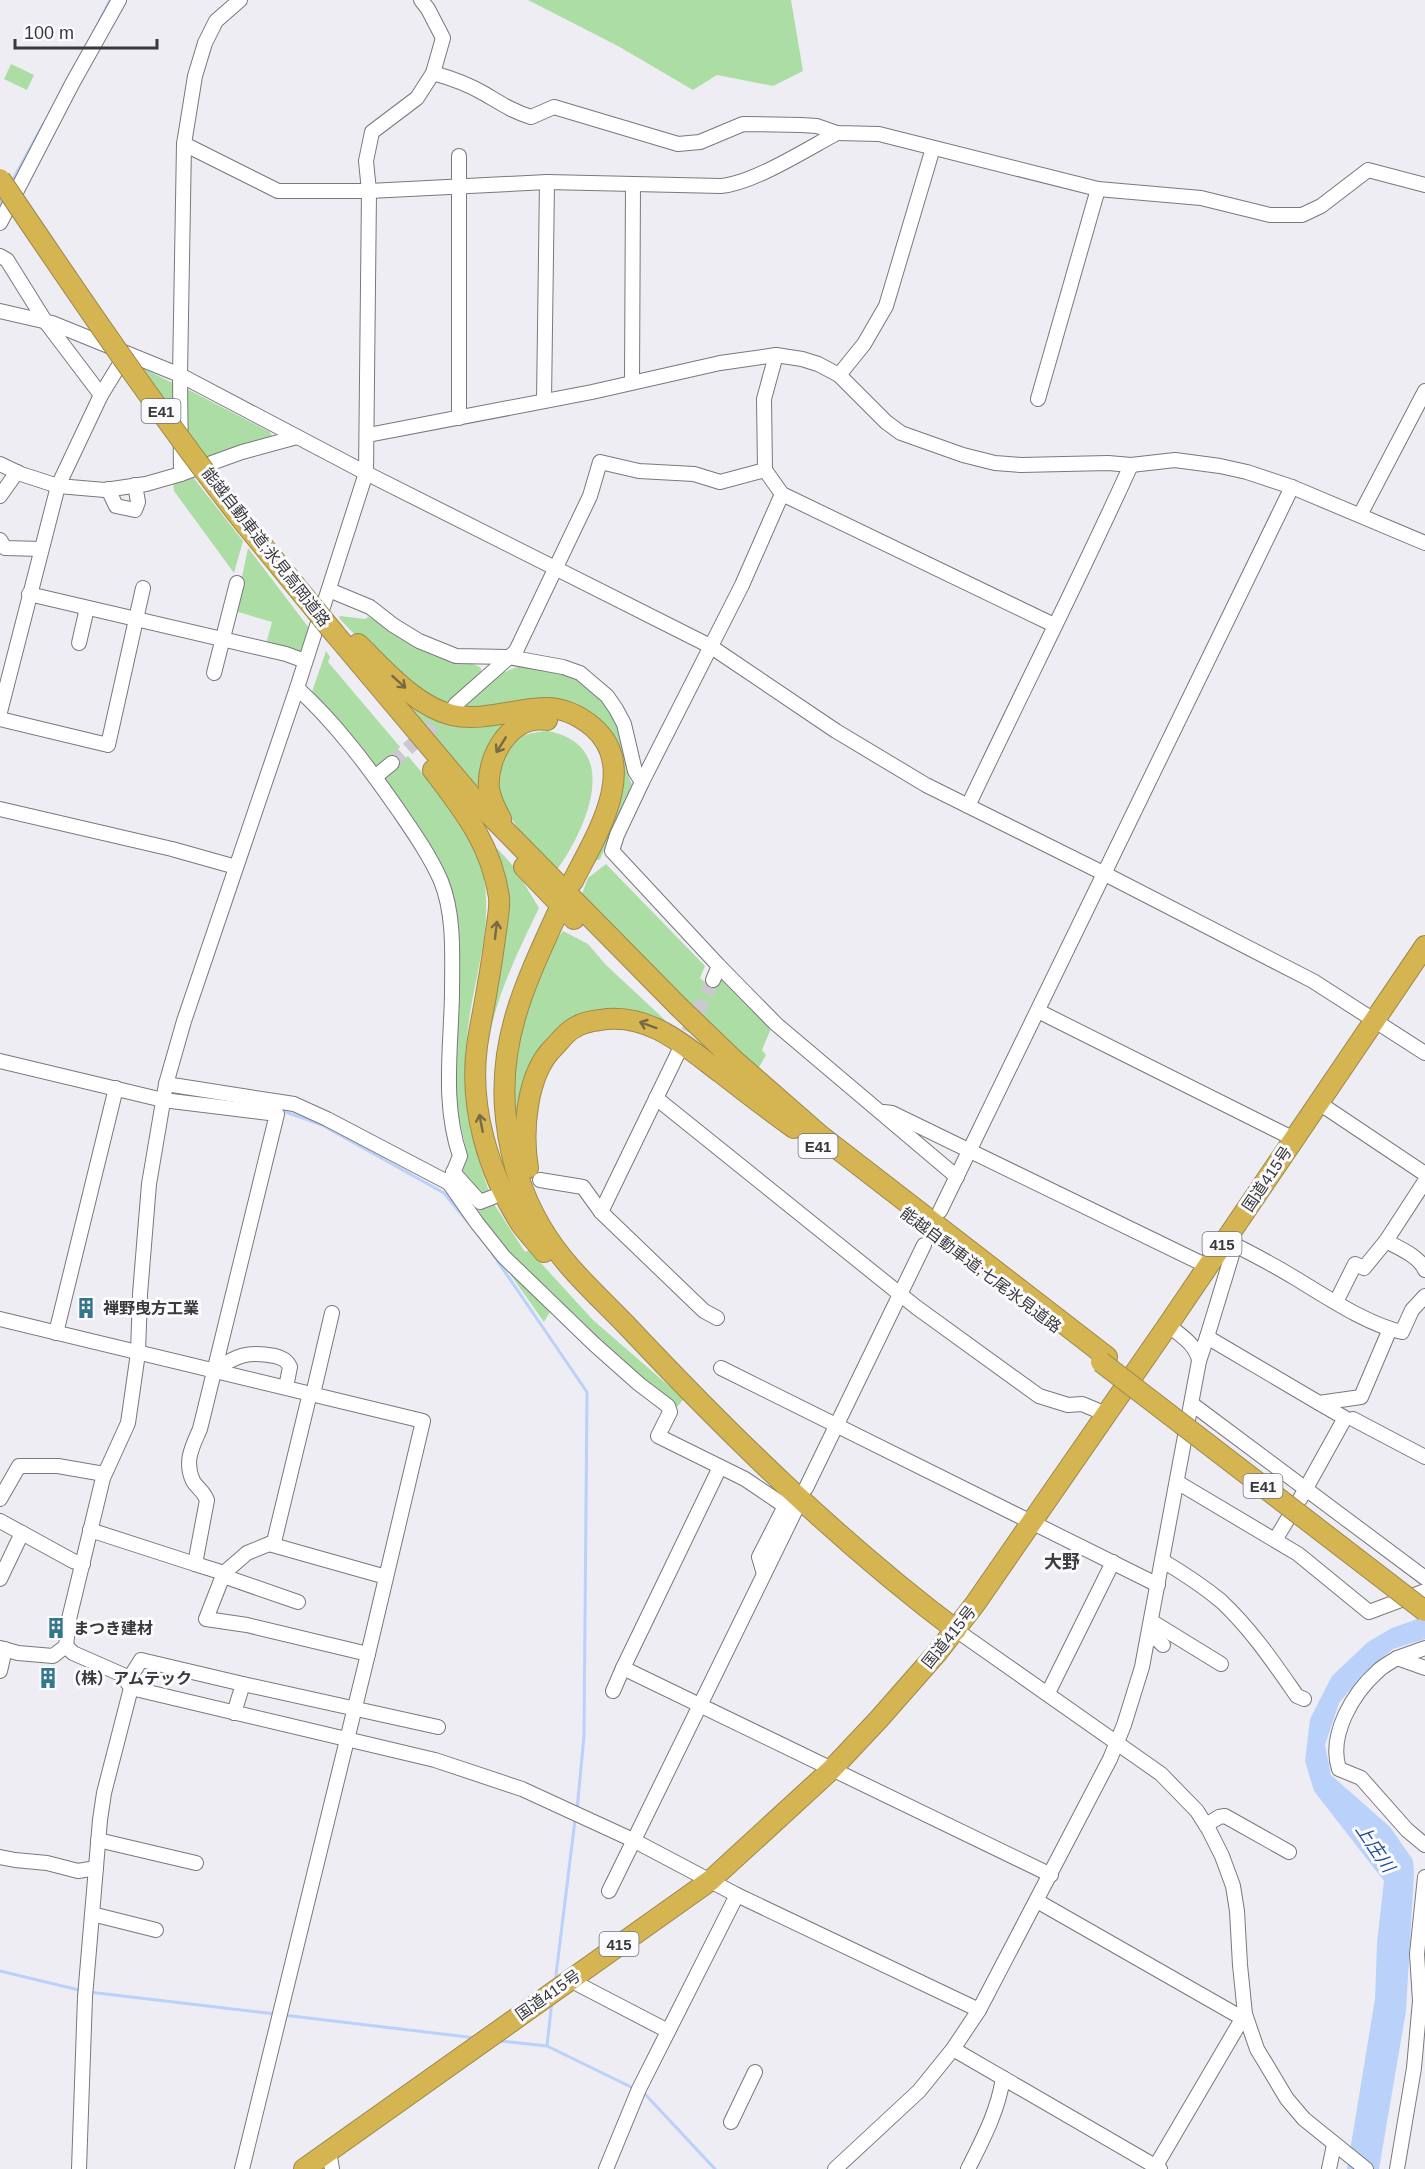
<svg xmlns="http://www.w3.org/2000/svg" width="1425" height="2169" viewBox="0 0 1425 2169" font-family="Helvetica,'Noto Sans JP',sans-serif">
<style>
.green{fill:#acdda4}
.water{fill:#bad1fa}
.lines{fill:none;stroke-linecap:round;stroke-linejoin:round}
.stream{stroke:#bad1fa;stroke-width:3}
.minor-tunnel{stroke:#cac9cf;stroke-width:14;stroke-dasharray:14 7;stroke-linecap:butt}
.minor-casing{stroke:#79787e;stroke-width:16}
.highway-casing{stroke:#9e894a;stroke-width:22}
.minor{stroke:#fff;stroke-width:14}
.highway{stroke:#d5b452;stroke-width:20}
.highway-bridge-casing{stroke:#9e894a;stroke-width:22;stroke-linecap:butt}
.highway-bridge{stroke:#d5b452;stroke-width:20}
.oneway{stroke:#776a45}
.labels{text-anchor:middle;dominant-baseline:central;stroke-width:6;stroke-linejoin:round;paint-order:stroke}
.shield{fill:#fbfbfe;stroke:#737376;stroke-width:1.5}
.shield-label{font-size:15px;font-weight:bold;fill:#39393c}
.street-label{font-size:16px;fill:#39393c;stroke:#fbfbfe}
.poi-label{font-size:16px;font-weight:bold;fill:#39393c;stroke:#fbfbfe;text-anchor:start}
.neighbourhood-label{font-size:18px;font-weight:bold;fill:#3c3c41;stroke:#fbfbfe}
.water-label{font-size:18px;font-style:italic;fill:#1f4895;stroke:#fbfbfe}
</style>
<rect width="100%" height="100%" fill="#eeedf4"/>
<g class="green">
<path d="M528,0H791L803,71L773,86L717,75L693,90L618,46Z"/>
<path d="M11,64L34,75L27,90L4,79Z"/>
<path d="M132,363L177,385L178,426Z"/>
<path d="M187,389L270,432L272,436L270,439L205,461L184,434V391Z"/>
<path d="M192,476L243,541L234,573L174,491L173,483Z"/>
<path d="M248,548L309,628L300,653L266,644L272,622L235,611Z"/>
<path d="M340,616L365,619L368,617L373,618C394,635 418,652 444,659C457,662 470,660 481,668V676L444,706C411,694 364,645 339,618Z"/>
<path d="M326,651L330,657L328,662L400,747L380,767H371L312,692Z"/>
<path d="M521,666C556,668 598,680 615,715C619,724 620,737 623,747C626,760 626,775 633,786L600,859L593,862L621,786L586,714L460,709C478,693 496,672 521,666Z"/>
<path d="M403,703L424,716L456,725L521,717C486,740 478,752 480,794Z"/>
<path d="M548,731C624,746 586,829 557,870C527,839 481,800 505,753C513,736 531,732 548,731Z"/>
<path d="M408,756C429,782 464,817 476,848C501,915 473,971 467,1037C460,1097 470,1139 490,1194L480,1197L460,1169L467,1153L456,1106L454,1081L457,924L454,900L447,881L383,785L384,777Z"/>
<path d="M496,847L514,867L539,908C520,947 501,986 491,1028C484,1055 485,1084 484,1112L482,1074L505,903L504,871Z"/>
<path d="M606,864L705,966L700,978L705,982L702,991L712,997L722,977L772,1026L762,1050L766,1055L758,1069L695,1011L650,963L633,947L582,894L588,878Z"/>
<path d="M563,931L588,944L605,964L666,1021C632,1008 624,1008 590,1019C581,1021 571,1023 563,1027C529,1043 521,1091 515,1123L512,1081L523,1015L551,947Z"/>
<path d="M494,1204L525,1252L529,1250L593,1320L684,1399L676,1408C603,1349 533,1285 474,1212Z"/>
<path d="M503,1264L551,1310L544,1322Z"/>
</g>
<path class="water" d="M1423,1617L1425,1619V1639L1393,1649L1364,1673L1339,1703L1325,1745L1331,1775L1390,1827L1413,1860L1414,1873L1406,2011L1379,2169H1347L1375,1999L1377,1943L1384,1881L1314,1791L1305,1761L1310,1719L1332,1676L1368,1642L1392,1628Z"/>
<g class="lines">
<g class="stream">
<path d="M96,28L110,0"/>
<path d="M11,183L44,123"/>
<path d="M0,203L4,197"/>
<path d="M280,1110L322,1125L444,1193L471,1226"/>
<path d="M492,1253L587,1392L584,1736L577,1810"/>
<path d="M0,1971L83,1991"/>
<path d="M555,1983L575,1820"/>
<path d="M89,1992L276,2014"/>
<path d="M283,2015L476,2038"/>
<path d="M500,2041L547,2046L631,2087"/>
<path d="M547,2046L552,2001"/>
<path d="M644,2093L715,2169"/>
</g>
<g class="minor-tunnel">
<path d="M392,763L451,709"/>
<path d="M679,1051L713,980"/>
</g>
<defs>
<g id="minor">
<path d="M433,73C451,78 468,84 485,94C502,104 512,111 531,117L554,107L678,144L700,142L743,124L801,125L817,126L837,133L879,134L1098,189L1201,198L1270,215H1302L1321,206L1368,170L1425,185"/>
<path d="M184,144L278,191H369L547,182L721,186C754,183 807,149 837,133"/>
<path d="M459,156V418"/>
<path d="M0,223L72,84L119,0"/>
<path d="M0,256L7,260L45,321L101,395"/>
<path d="M0,311L52,323L180,375L366,473L710,646L836,731L926,785L1105,874L1313,981L1425,1053"/>
<path d="M776,355L764,399L765,470L782,494L1054,625"/>
<path d="M839,375L864,344L886,306L933,148"/>
<path d="M632,382L633,184"/>
<path d="M1038,399L1098,189"/>
<path d="M544,401L547,182"/>
<path d="M368,435L592,392L720,363L776,355L802,359L818,364L839,375L886,422L901,433L963,455L995,463L1021,465L1108,463L1131,465L1175,460L1220,466L1247,472L1292,487L1425,543"/>
<path d="M0,464L21,474L58,486L105,490L146,484L181,474L242,452L297,437"/>
<path d="M181,474L180,375L184,144L195,76L205,43L216,21L240,0"/>
<path d="M108,489L116,506L135,510L138,502L135,485"/>
<path d="M782,494L742,585L642,782L617,835L612,851L719,966L776,1024L957,1177"/>
<path d="M0,496L17,472"/>
<path d="M1360,515L1425,391"/>
<path d="M0,540L5,548L41,549"/>
<path d="M329,590L370,607L393,625L419,641L456,656L508,657L563,667L580,673L607,696L616,709L624,724L635,771L642,782"/>
<path d="M29,594L286,654L305,661"/>
<path d="M79,643L87,608"/>
<path d="M214,673L237,583"/>
<path d="M297,688C336,723 369,768 399,811C414,833 430,856 441,881C455,916 452,957 452,994C451,1049 442,1103 460,1156L449,1183"/>
<path d="M455,705L516,651L590,496L600,462L639,471L694,474L720,482L765,470"/>
<path d="M0,712L58,486L101,395L126,354"/>
<path d="M0,719L108,745L143,588"/>
<path d="M375,777L392,763"/>
<path d="M968,806C1022,692 1079,580 1131,465"/>
<path d="M0,809L172,849L236,867"/>
<path d="M713,980L719,966"/>
<path d="M1038,1011L1294,1139"/>
<path d="M0,1061L163,1100L277,1114L200,1429C192,1447 184,1462 193,1481C197,1488 203,1490 207,1500L195,1564L224,1573L206,1619L247,1625L368,1654"/>
<path d="M166,1084L294,1104L327,1119L449,1183L477,1223L504,1257L594,1344L639,1384L668,1406L670,1412L658,1436L745,1479L785,1506L759,1557L764,1574"/>
<path d="M656,1098L916,1307L1039,1396L1068,1405L1082,1404L1106,1414"/>
<path d="M1319,1103L1425,1174"/>
<path d="M884,1112L892,1113L1207,1266"/>
<path d="M453,1172L480,1202L493,1197"/>
<path d="M540,1180L583,1187L601,1212L704,1311L717,1318"/>
<path d="M1425,1181L1386,1241C1399,1248 1419,1256 1425,1270"/>
<path d="M940,1211L1292,487"/>
<path d="M601,1212L679,1051"/>
<path d="M1225,1240C1249,1252 1272,1264 1295,1278C1325,1296 1368,1325 1402,1332L1412,1310L1425,1296"/>
<path d="M1336,1302L1355,1264L1364,1268L1386,1241"/>
<path d="M0,1319L423,1421L368,1654L242,2169"/>
<path d="M56,1333L116,1088"/>
<path d="M1207,1337L1235,1245"/>
<path d="M1199,1361L1207,1337L1319,1403"/>
<path d="M721,1368L1158,1585"/>
<path d="M214,1370C238,1355 247,1351 275,1356C282,1358 287,1360 290,1367L286,1387"/>
<path d="M313,1394L332,1313"/>
<path d="M1192,1404L1425,1578"/>
<path d="M1353,1419L1425,1457"/>
<path d="M1177,1482L1298,1554L1369,1612L1425,1591"/>
<path d="M806,1488L924,1245"/>
<path d="M0,1499L19,1466H58L104,1474"/>
<path d="M1300,1499L1345,1418L1319,1403L1361,1397L1390,1329"/>
<path d="M0,1521L22,1533L0,1579"/>
<path d="M90,1530L195,1564"/>
<path d="M22,1533L73,1561L83,1564"/>
<path d="M1275,1540L1289,1517"/>
<path d="M269,1544L386,1577"/>
<path d="M1163,1561C1183,1573 1203,1586 1221,1601C1251,1629 1274,1663 1297,1696L1304,1699"/>
<path d="M224,1573L247,1553L274,1542L310,1393"/>
<path d="M223,1576L298,1602"/>
<path d="M1151,1621L1221,1664"/>
<path d="M956,1630L1161,1774L1197,1811L1209,1830L1222,1856L1233,1886L1237,1911L1240,1965L1245,2014L1257,2049L1287,2099L1304,2119L1366,2169"/>
<path d="M1148,1637L1158,1640L1163,1645"/>
<path d="M66,1646L73,1653L123,1675L131,1688L104,1793L100,1820L85,1997L79,2169"/>
<path d="M0,1648L18,1653L53,1656L66,1646L69,1619L103,1478L128,1423L138,1353L140,1294L149,1184L166,1084L184,1021L297,688L366,473L369,191L366,161L372,132L417,98L433,73L443,38L428,9L421,0"/>
<path d="M1425,1648L1397,1658L1425,1668"/>
<path d="M1397,1658C1391,1662 1383,1666 1378,1671C1353,1693 1328,1735 1339,1769L1361,1778L1407,1830L1425,1845"/>
<path d="M623,1668L720,1467"/>
<path d="M0,1671L5,1649"/>
<path d="M127,1682L141,1660L243,1684L234,1713"/>
<path d="M243,1684L438,1727"/>
<path d="M131,1688L435,1760L522,1789L633,1840L737,1895L979,2010"/>
<path d="M613,1691L623,1668L1051,1875"/>
<path d="M1048,1693L1113,1562"/>
<path d="M1206,1825L1219,1817L1225,1816L1289,1852"/>
<path d="M98,1840L196,1863"/>
<path d="M0,1857L15,1860L47,1863L78,1871L96,1868"/>
<path d="M609,1891L799,1503"/>
<path d="M1037,1901L1242,2018"/>
<path d="M92,1914L156,1930"/>
<path d="M570,1980L668,2031"/>
<path d="M953,2049L1160,2169"/>
<path d="M731,2122L755,2072"/>
<path d="M329,2151L332,2169"/>
<path d="M606,2169L639,2089L737,1895"/>
<path d="M835,2169L919,2091L953,2049L979,2010L1110,1759L1124,1725L1142,1667L1199,1361C1197,1345 1180,1335 1168,1325"/>
<path d="M968,2169C983,2139 998,2111 1003,2078"/>
<path d="M1154,2169L1245,2014"/>
<path d="M1329,2169L1334,2145"/>
<path d="M1397,2169L1414,2068L1420,2001L1417,1954L1425,1877"/>
</g>
<g id="highway">
<path d="M335,634L474,799L679,1007L734,1060L821,1136L1107,1357"/>
<path d="M358,644C385,670 415,706 452,715C481,722 514,709 543,708C561,707 579,715 593,727C641,768 594,839 573,881"/>
<path d="M433,770C464,811 491,844 499,897C500,906 498,916 497,924C494,944 492,963 488,983C485,1004 480,1025 477,1046C469,1107 488,1172 521,1224C528,1234 537,1243 544,1252"/>
<path d="M501,819C496,810 491,800 489,789C486,758 510,714 547,720"/>
<path d="M524,867L574,919"/>
<path d="M557,914C526,982 497,1041 506,1119C510,1156 522,1195 541,1227C565,1268 599,1296 631,1330C732,1437 838,1541 956,1630"/>
<path d="M528,1168C522,1132 526,1074 554,1047C560,1041 566,1032 574,1028C581,1023 592,1021 600,1020C649,1012 685,1046 721,1073C745,1092 769,1110 794,1128"/>
<path d="M304,2169L711,1880L831,1770L879,1719L937,1653L975,1604L1168,1325L1425,946"/>
</g>
</defs>
<use href="#minor" class="minor-casing"/>
<use href="#highway" class="highway-casing"/>
<use href="#minor" class="minor"/>
<use href="#highway" class="highway"/>
<defs>
<g id="highway-bridge">
<path d="M0,179C79,296 158,413 245,524C275,561 305,597 335,634"/>
<path d="M1101,1362L1425,1611"/>
</g>
</defs>
<use href="#highway-bridge" class="highway-bridge-casing"/>
<use href="#highway-bridge" class="highway-bridge"/>
</g>
<defs><path id="oneway-shaft" d="M-6 0H5M1.5-3L5.5 0L1.5 3" fill="none" stroke-width="1.6" stroke-linecap="round" stroke-linejoin="round" transform="scale(1.5)"/></defs>
<g class="oneway">
<use href="#oneway-shaft" transform="translate(399 682) rotate(42)"/>
<use href="#oneway-shaft" transform="translate(501 745) rotate(122)"/>
<use href="#oneway-shaft" transform="translate(496 930) rotate(-83)"/>
<use href="#oneway-shaft" transform="translate(648 1025) rotate(-160)"/>
<use href="#oneway-shaft" transform="translate(481 1123) rotate(-101)"/>
</g>
<defs>
<symbol id="building-bare" viewBox="-9 -9 18 18"><path d="M-4-6H4V6H1V3H-1V6H-4ZM-2.5-4.3h1.7v1.8h-1.7ZM.8-4.3h1.7v1.8H.8ZM-2.5-1h1.7V.8h-1.7ZM.8-1h1.7V.8H.8Z" fill="#36768a" stroke="#fbfbfe" stroke-width="2.5" paint-order="stroke"/></symbol>
</defs>
<g fill-rule="evenodd">
<use href="#building-bare" x="71" y="1293" width="30" height="30"/>
<use href="#building-bare" x="41" y="1613" width="30" height="30"/>
<use href="#building-bare" x="33" y="1663" width="30" height="30"/>
</g>
<g class="labels">
<g class="shield">
<rect x="141.5" y="399" width="39" height="24" rx="4.5"/>
<rect x="798.5" y="1134" width="39" height="24" rx="4.5"/>
<rect x="1202.5" y="1232" width="39" height="24" rx="4.5"/>
<rect x="1243.5" y="1474" width="39" height="24" rx="4.5"/>
<rect x="599.5" y="1932" width="39" height="24" rx="4.5"/>
</g>
<g class="shield-label">
<text x="161" y="411">E41</text>
<text x="818" y="1146">E41</text>
<text x="1222" y="1244">415</text>
<text x="1263" y="1486">E41</text>
<text x="619" y="1944">415</text>
</g>
<g class="street-label">
<text transform="translate(266 547) rotate(52)">能越自動車道;氷見高岡道路</text>
<text transform="translate(1267 1179) rotate(-56)">国道415号</text>
<text transform="translate(981 1270) rotate(37)">能越自動車道;七尾氷見道路</text>
<text transform="translate(949 1637) rotate(-51)">国道415号</text>
<text transform="translate(548 1995) rotate(-35)">国道415号</text>
</g>
<g class="poi-label">
<text x="103" y="1308">禅野曳方工業</text>
<text x="73" y="1628">まつき建材</text>
<text x="65" y="1678">（株）アムテック</text>
</g>
<g class="neighbourhood-label">
<text x="1062" y="1562">大野</text>
</g>
<g class="water-label">
<text transform="translate(1375 1848) rotate(56)">上庄川</text>
</g>
</g>
<path d="M15 39v9h142v-9" fill="none" stroke="#39393c" stroke-width="3"/>
<text x="24" y="39" font-size="18" fill="#39393c" stroke="#fbfbfe" stroke-width="4.5" paint-order="stroke">100 m</text>
</svg>
